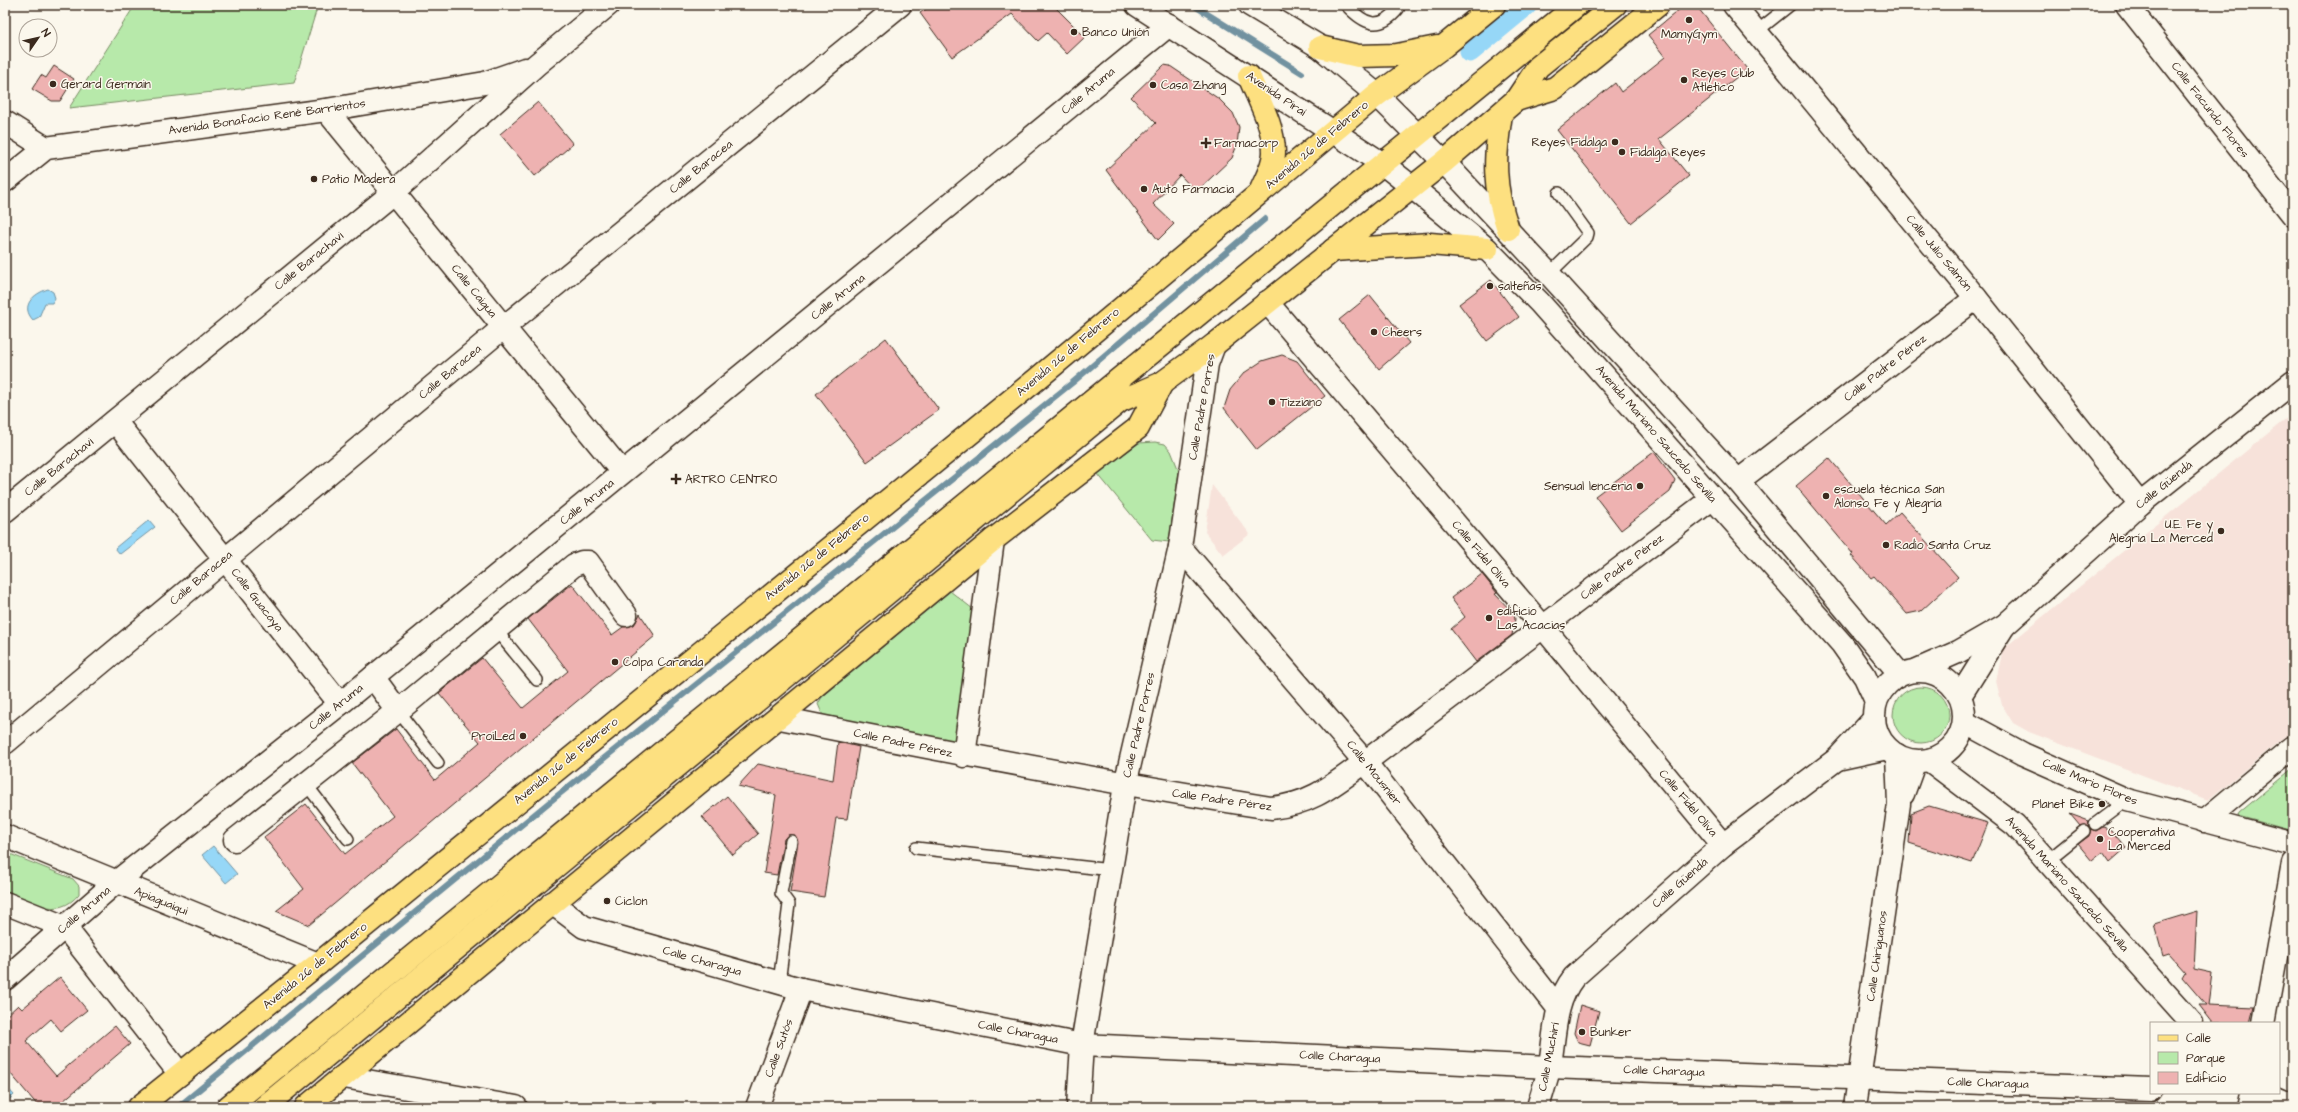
<svg xmlns="http://www.w3.org/2000/svg" width="2298" height="1112" viewBox="0 0 2298 1112" font-family="'Architects Daughter',sans-serif">
<style>
.built{fill:#f7e2da}
.green{fill:#b7e9aa;stroke:#798a64}
.water{fill:#96d7f7;stroke:#7292a0}
.lines{fill:none;stroke-linecap:round;stroke-linejoin:round}
.stream{stroke:#7292a0;stroke-width:6}
.canal{stroke:#96d7f7;stroke-width:21}
.building{fill:#eeb2b1;stroke:#3b2a1e}
.service-casing{stroke:#3b2a1e;stroke-width:14}
.minor-casing{stroke:#3b2a1e;stroke-width:25}
.tertiary-casing{stroke:#3b2a1e;stroke-width:25}
.secondary-casing{stroke:#3b2a1e;stroke-width:25}
.primary-casing{stroke:#3b2a1e;stroke-width:25}
.service{stroke:#fbf7ec;stroke-width:11}
.minor{stroke:#fbf7ec;stroke-width:22}
.tertiary{stroke:#fbf7ec;stroke-width:22}
.secondary{stroke:#fbf7ec;stroke-width:22}
.primary{stroke:#fde080;stroke-width:22}
.poi-dot{fill:#3b2a1e;stroke:#fbf7ec;stroke-width:1.5}
.labels{text-anchor:middle;dominant-baseline:central;stroke-width:3;stroke-linejoin:round;paint-order:stroke}
.poi-label{font-size:12px;fill:#3b2a1e;stroke:#fbf7ec;text-anchor:start}
.street-label{font-size:12px;fill:#3b2a1e;stroke:#fbf7ec}
</style>
<rect width="100%" height="100%" fill="#fbf7ec"/>
<filter id="ink" filterUnits="userSpaceOnUse"><feTurbulence type="fractalNoise" baseFrequency=".025" numOctaves="2"/><feDisplacementMap in="SourceGraphic" scale="8" xChannelSelector="R" yChannelSelector="G"/><feConvolveMatrix kernelMatrix="1 2 1 2 8 2 1 2 1" color-interpolation-filters="sRGB"/></filter>
<g filter="url(#ink)">
<g class="built">
<path d="M2293,413V730L2208,800L2029,732L2013,723L2002,705L1996,681L2003,649Z"/>
<path d="M1212,485L1250,534L1223,555L1205,532Z"/>
</g>
<g class="green">
<path d="M135,5H318L294,83L69,108Z"/>
<path d="M1155,442L1165,444L1171,451L1179,471L1169,542L1152,540L1097,473L1139,443Z"/>
<path d="M950,591L978,613L958,745L823,716L818,704L822,697Z"/>
<circle cx="1921" cy="715" r="28"/>
<path d="M2293,768V831L2238,816L2239,813Z"/>
<path d="M5,852L73,879L79,886V894C57,921 31,901 5,890Z"/>
</g>
<g class="water">
<path d="M48,289L53,292L55,298L52,303H45L39,317L33,320C20,306 33,294 48,289Z"/>
<path d="M149,520L155,527L120,554L115,548Z"/>
<path d="M213,846L237,874L226,883L202,855Z"/>
<path d="M5,1085L14,1095L5,1103Z"/>
</g>
<g class="lines">
<g class="stream">
<path d="M1193,5L1302,73"/>
<path d="M178,1107L547,804L1072,383L1265,219"/>
</g>
<path class="canal" d="M1470,52L1527,5"/>
</g>
<g class="building">
<path d="M932,5H1053L1085,37L1067,54L1047,33L1038,41L1012,14L952,57L920,13Z"/>
<path d="M1685,5L1698,8L1747,69L1659,139L1689,176L1631,223L1557,130L1615,83L1621,92L1665,57L1648,35Z"/>
<path d="M1164,65L1170,66L1219,99L1233,113L1239,127L1237,145L1232,158L1196,192L1180,175L1153,204L1174,224L1158,240L1106,170L1156,123L1131,97Z"/>
<path d="M54,66L74,79L60,101H52L32,89L41,75L46,78Z"/>
<path d="M538,102L573,144L535,176L500,134Z"/>
<path d="M1491,280L1519,317L1487,341L1459,304Z"/>
<path d="M1370,295L1409,343L1379,369L1339,320Z"/>
<path d="M886,338L939,410L867,462L816,394Z"/>
<path d="M1282,355L1297,361L1325,396L1257,450L1224,408L1230,390L1244,373L1262,361Z"/>
<path d="M1654,452L1675,480L1670,492L1621,530L1595,496Z"/>
<path d="M1829,458L1886,525L1900,512L1958,577L1921,611L1907,614L1874,576L1871,578L1851,555L1853,554L1796,486Z"/>
<path d="M1482,574L1497,593L1495,594L1514,614L1515,619L1512,635L1476,662L1451,629L1465,617L1451,598Z"/>
<path d="M572,584L612,635L623,627L634,625L640,614L655,636L309,925L276,911L304,889L264,837L306,804L345,854L393,816L352,763L396,729L435,780L480,742L439,693L482,658L523,708L568,671L528,619Z"/>
<path d="M838,742L859,747L847,819L836,818L824,897L790,892L798,842L795,835H788L784,839L777,875L764,873L776,795L738,786L758,764L833,780Z"/>
<path d="M727,796L758,834L733,855L702,817Z"/>
<path d="M1929,806L1988,823L1972,863L1909,843L1911,813Z"/>
<path d="M2070,814L2089,821L2088,826H2080Z"/>
<path d="M2103,827L2111,830L2126,848L2110,862L2103,852L2092,861L2078,844L2089,836L2091,829L2096,831Z"/>
<path d="M2197,911L2194,969L2212,973L2208,1005L2254,1007L2250,1023H2213L2199,1005H2206L2182,977L2185,972L2169,954L2163,956L2154,924Z"/>
<path d="M60,977L87,1010L61,1031L51,1019L26,1041L56,1076L115,1026L130,1044L56,1107H39L5,1067V1017L18,1005L22,1009Z"/>
<path d="M1580,1005L1599,1011L1590,1045L1578,1042L1574,1033Z"/>
</g>
<g class="lines">
<defs>
<g id="service">
<path d="M1346,5C1364,24 1379,32 1398,9L1397,5"/>
<path d="M1756,32L1790,5"/>
<path d="M1549,274L1587,237L1588,233L1559,193"/>
<path d="M496,630L537,680"/>
<path d="M398,711L438,763"/>
<path d="M306,784L348,839"/>
<path d="M2095,824L2127,800"/>
<path d="M916,848L1111,870"/>
<path d="M2047,861L2084,831"/>
<path d="M779,983L789,904L781,893L791,841"/>
</g>
<g id="minor">
<path d="M1734,5L1976,298L2140,504"/>
<path d="M2127,5L2293,215"/>
<path d="M326,110L622,472"/>
<path d="M5,122L46,148"/>
<path d="M5,181L46,148L326,110L485,83L525,69"/>
<path d="M1267,302L1543,627L1723,845"/>
<path d="M115,421L340,704"/>
<path d="M1738,481L1976,298"/>
<path d="M5,511L394,192L536,65L608,5"/>
<path d="M1180,547L1365,762L1558,1008"/>
<path d="M1917,670L1958,652L2005,625L2140,504L2293,382"/>
<path d="M1960,696L2004,626"/>
<path d="M398,711L574,565L582,562H588L626,615"/>
<path d="M780,718C943,751 1107,782 1271,808C1312,804 1333,785 1365,762L1713,498"/>
<path d="M5,743L504,327L900,5"/>
<path d="M964,756L993,540"/>
<path d="M1837,759L1887,748"/>
<path d="M1903,794L1915,761"/>
<path d="M2204,821L2293,747"/>
<path d="M5,836L318,964"/>
<path d="M235,840L398,711L373,677"/>
<path d="M5,903L65,927L180,1074"/>
<path d="M552,903L584,927L801,989L1082,1045L1549,1067L2151,1089"/>
<path d="M5,979L116,882L340,704L1169,25"/>
<path d="M2264,1023L2293,863"/>
<path d="M344,1077L516,1107"/>
<path d="M757,1107L801,989"/>
<path d="M1078,1107L1082,1045L1125,785L1180,547L1207,364L1214,345"/>
<path d="M1538,1107C1542,1093 1547,1079 1550,1065C1555,1034 1554,1002 1574,977L1723,845L1837,759L1874,719"/>
<path d="M1855,1107L1899,804L1897,755"/>
<path d="M2247,1107L2250,1093"/>
</g>
<g id="tertiary">
<path d="M1444,162L1549,274L1738,481L1900,674"/>
<path d="M1412,187L1487,249L1539,302L1842,644L1865,677L1876,701"/>
<circle cx="1919" cy="716" r="45"/>
<path d="M1964,722L2023,754L2127,800L2293,844"/>
<path d="M1929,760L2015,825L2192,1023"/>
<path d="M2260,1093L2292,1107"/>
</g>
<g id="secondary">
<path d="M1137,5L1383,164L1412,187"/>
<path d="M1250,5L1320,47L1377,95L1444,162"/>
</g>
<g id="primary">
<path d="M1320,47L1358,56L1397,55L1437,47"/>
<path d="M1249,76C1258,99 1274,126 1274,152C1274,165 1266,178 1261,190"/>
<path d="M1516,100L1555,88L1658,5"/>
<path d="M1501,114C1494,159 1493,186 1508,229"/>
<path d="M1333,250L1430,244L1487,249"/>
<path d="M139,1107L318,964L1037,379L1377,95L1444,46L1494,5"/>
<path d="M228,1107L1577,5"/>
<path d="M264,1107L1120,401L1162,383L1214,345L1444,162L1516,100L1538,67L1615,5"/>
<path d="M306,1107L993,540L1138,428L1162,383"/>
</g>
</defs>
<use href="#service" class="service-casing"/>
<use href="#minor" class="minor-casing"/>
<use href="#tertiary" class="tertiary-casing"/>
<use href="#secondary" class="secondary-casing"/>
<use href="#primary" class="primary-casing"/>
<use href="#service" class="service"/>
<use href="#minor" class="minor"/>
<use href="#tertiary" class="tertiary"/>
<use href="#secondary" class="secondary"/>
<use href="#primary" class="primary"/>
</g>
</g>
<g class="poi-dot">
<circle cx="1689" cy="20" r="4"/>
<circle cx="1074" cy="32" r="4"/>
<circle cx="1684" cy="80" r="4"/>
<circle cx="53" cy="84" r="4"/>
<circle cx="1153" cy="85" r="4"/>
<circle cx="1615" cy="142" r="4"/>
<path d="M1204 137h4v4h4v4h-4v4h-4v-4h-4v-4h4z"/>
<circle cx="1622" cy="152" r="4"/>
<circle cx="314" cy="179" r="4"/>
<circle cx="1144" cy="189" r="4"/>
<circle cx="1490" cy="286" r="4"/>
<circle cx="1374" cy="332" r="4"/>
<circle cx="1272" cy="402" r="4"/>
<path d="M674 473h4v4h4v4h-4v4h-4v-4h-4v-4h4z"/>
<circle cx="1640" cy="486" r="4"/>
<circle cx="1826" cy="496" r="4"/>
<circle cx="2221" cy="531" r="4"/>
<circle cx="1886" cy="545" r="4"/>
<circle cx="1489" cy="618" r="4"/>
<circle cx="615" cy="662" r="4"/>
<circle cx="523" cy="736" r="4"/>
<circle cx="2102" cy="804" r="4"/>
<circle cx="2100" cy="839" r="4"/>
<circle cx="607" cy="901" r="4"/>
<circle cx="1582" cy="1032" r="4"/>
</g>
<g class="labels">
<g class="poi-label">
<text x="1082" y="32">Banco Unión</text>
<text x="1689" y="34" text-anchor="middle">MamyGym</text>
<text x="1692" y="73">Reyes Club<tspan x="1692" dy="14">Atletico</tspan></text>
<text x="61" y="84">Gerard Germain</text>
<text x="1161" y="85">Casa Zhang</text>
<text x="1607" y="142" text-anchor="end">Reyes Fidalga</text>
<text x="1214" y="143">Farmacorp</text>
<text x="1630" y="152">Fidalga Reyes</text>
<text x="322" y="179">Patio Madera</text>
<text x="1152" y="189">Auto Farmacia</text>
<text x="1498" y="286">salteñas</text>
<text x="1382" y="332">Cheers</text>
<text x="1280" y="402">Tizziano</text>
<text x="685" y="479">ARTRO CENTRO</text>
<text x="1632" y="486" text-anchor="end">Sensual lenceria</text>
<text x="1834" y="489">escuela técnica San<tspan x="1834" dy="14">Alonso Fe y Alegría</tspan></text>
<text x="2213" y="524" text-anchor="end">U.E. Fe y<tspan x="2213" dy="14">Alegría La Merced</tspan></text>
<text x="1894" y="545">Radio Santa Cruz</text>
<text x="1497" y="611">edificio<tspan x="1497" dy="14">Las Acacias</tspan></text>
<text x="623" y="662">Colpa Caranda</text>
<text x="515" y="736" text-anchor="end">ProiLed</text>
<text x="2094" y="804" text-anchor="end">Planet Bike</text>
<text x="2108" y="832">Cooperativa<tspan x="2108" dy="14">La Merced</tspan></text>
<text x="615" y="901">Ciclon</text>
<text x="1590" y="1032">Bunker</text>
</g>
<g class="street-label">
<text transform="translate(1088 91) rotate(-40)">Calle Aruma</text>
<text transform="translate(1276 94) rotate(34)">Avenida Piraí</text>
<text transform="translate(2210 110) rotate(52)">Calle Facundo Flores</text>
<text transform="translate(267 117) rotate(-8)">Avenida Bonafacio René Barrientos</text>
<text transform="translate(1317 145) rotate(-40)">Avenida 26 de Febrero</text>
<text transform="translate(701 167) rotate(-39)">Calle Baracea</text>
<text transform="translate(1939 253) rotate(50)">Calle Julio Salmón</text>
<text transform="translate(309 261) rotate(-39)">Calle Barachavi</text>
<text transform="translate(474 291) rotate(51)">Calle Caigua</text>
<text transform="translate(838 297) rotate(-39)">Calle Aruma</text>
<text transform="translate(1068 352) rotate(-40)">Avenida 26 de Febrero</text>
<text transform="translate(1885 368) rotate(-38)">Calle Padre Pérez</text>
<text transform="translate(450 372) rotate(-40)">Calle Baracea</text>
<text transform="translate(1202 407) rotate(-80)">Calle Padre Porres</text>
<text transform="translate(1656 434) rotate(49)">Avenida Mariano Saucedo Sevilla</text>
<text transform="translate(59 467) rotate(-39)">Calle Barachavi</text>
<text transform="translate(2164 485) rotate(-39)">Calle Güendá</text>
<text transform="translate(587 502) rotate(-39)">Calle Aruma</text>
<text transform="translate(1481 554) rotate(50)">Calle Fidel Oliva</text>
<text transform="translate(817 557) rotate(-39)">Avenida 26 de Febrero</text>
<text transform="translate(1622 567) rotate(-37)">Calle Padre Pérez</text>
<text transform="translate(201 578) rotate(-40)">Calle Baracea</text>
<text transform="translate(257 600) rotate(52)">Calle Guacaya</text>
<text transform="translate(336 707) rotate(-39)">Calle Aruma</text>
<text transform="translate(1139 725) rotate(-77)">Calle Padre Porres</text>
<text transform="translate(903 743) rotate(12)">Calle Padre Pérez</text>
<text transform="translate(566 761) rotate(-39)">Avenida 26 de Febrero</text>
<text transform="translate(1374 773) rotate(51)">Calle Mousnier</text>
<text transform="translate(2090 782) rotate(23)">Calle Mario Flores</text>
<text transform="translate(1222 800) rotate(8)">Calle Padre Pérez</text>
<text transform="translate(1688 803) rotate(50)">Calle Fidel Oliva</text>
<text transform="translate(1680 883) rotate(-41)">Calle Güendá</text>
<text transform="translate(2067 884) rotate(48)">Avenida Mariano Saucedo Sevilla</text>
<text transform="translate(161 901) rotate(22)">Apiaguaiqui</text>
<text transform="translate(84 910) rotate(-41)">Calle Aruma</text>
<text transform="translate(1877 956) rotate(-82)">Calle Chiriguanos</text>
<text transform="translate(702 961) rotate(16)">Calle Charagua</text>
<text transform="translate(315 966) rotate(-39)">Avenida 26 de Febrero</text>
<text transform="translate(1018 1032) rotate(11)">Calle Charagua</text>
<text transform="translate(779 1048) rotate(-70)">Calle Sutós</text>
<text transform="translate(1340 1057) rotate(3)">Calle Charagua</text>
<text transform="translate(1549 1057) rotate(-79)">Calle Muchirí</text>
<text transform="translate(1664 1071) rotate(2)">Calle Charagua</text>
<text transform="translate(1988 1083) rotate(2)">Calle Charagua</text>
</g>
</g>
<rect width="2298" height="1112" fill="none" stroke="#fbf7ec" stroke-width="20"/>
<rect x="10" y="10" width="2278" height="1092" fill="none" stroke="#3b2a1e" stroke-width="1.5" filter="url(#ink)"/>
<rect x="2150" y="1022" width="130" height="72" fill="#fbf7ec" stroke="#aea59a"/>
<rect x="2158" y="1035" width="20" height="6" fill="#fde080" stroke="#aea59a"/>
<text x="2186" y="1042" font-size="12" fill="#3b2a1e">Calle</text>
<rect x="2158" y="1052" width="20" height="12" fill="#b7e9aa" stroke="#aea59a"/>
<text x="2186" y="1062" font-size="12" fill="#3b2a1e">Parque</text>
<rect x="2158" y="1072" width="20" height="12" fill="#eeb2b1" stroke="#aea59a"/>
<text x="2186" y="1082" font-size="12" fill="#3b2a1e">Edificio</text>
<g transform="translate(38 38) rotate(56)"><circle r="19" fill="#fbf7ec" stroke="#aea59a"/>
<path d="M0-3L7 15L0 10L-7 15Z" fill="#3b2a1e"/>
<text y="-6" font-size="11" font-weight="bold" text-anchor="middle" fill="#3b2a1e">N</text>
</g>
</svg>
